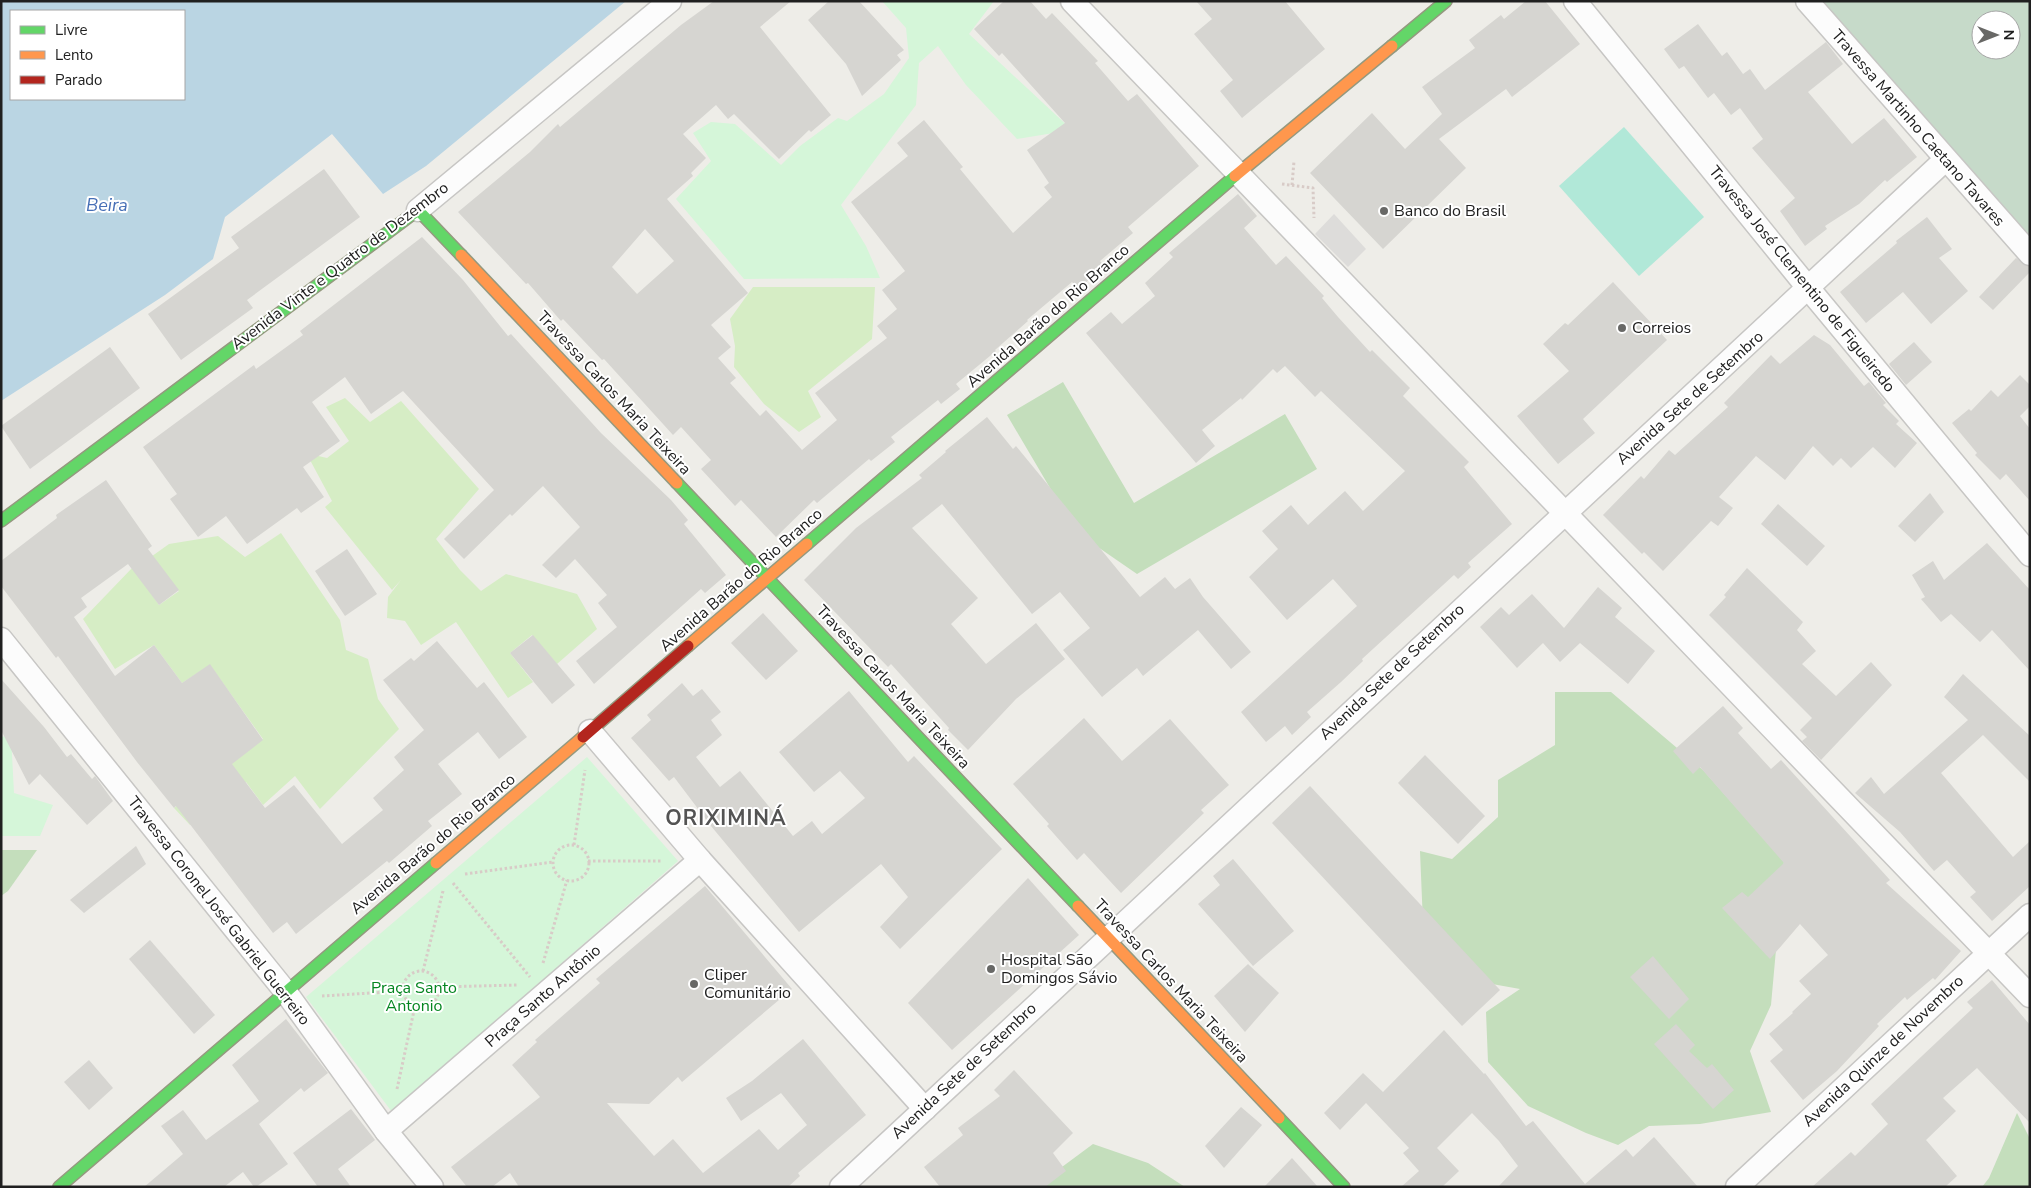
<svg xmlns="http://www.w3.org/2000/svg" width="2031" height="1188" viewBox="0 0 2031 1188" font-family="'Nunito Sans',sans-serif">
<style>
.residential{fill:#dddcda}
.grass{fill:#d6edc5}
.forest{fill:#c4debc}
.cemetery{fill:#c6dac9;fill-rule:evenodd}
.park{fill:#d5f6d9}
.pitch{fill:#b1e8d8}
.water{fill:#bad5e3;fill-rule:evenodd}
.building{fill:#d6d5d1;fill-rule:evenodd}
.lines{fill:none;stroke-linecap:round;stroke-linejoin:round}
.street-casing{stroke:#c7c6c4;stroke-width:25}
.fast-casing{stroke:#94997f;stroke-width:14}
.slow-casing{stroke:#94997f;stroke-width:14}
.jam-casing{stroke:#94997f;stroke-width:14}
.path{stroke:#d8cbc7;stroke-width:3;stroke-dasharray:2.5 2.5;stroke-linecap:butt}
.street{stroke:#fcfcfc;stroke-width:22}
.fast{stroke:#63d668;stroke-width:11}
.slow{stroke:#ff974d;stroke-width:11}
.jam{stroke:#b3261e;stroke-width:11}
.poi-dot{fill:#686866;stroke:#fff;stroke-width:2}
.labels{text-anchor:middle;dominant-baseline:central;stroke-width:4;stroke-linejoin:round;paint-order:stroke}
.street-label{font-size:16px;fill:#202020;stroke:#fff}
.poi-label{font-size:16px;fill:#202020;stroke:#fff;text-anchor:start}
.park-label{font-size:16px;fill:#058621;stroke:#fff}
.water-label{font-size:18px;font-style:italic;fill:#466fb6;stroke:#fff}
.district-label{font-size:21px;font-weight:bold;letter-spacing:1px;fill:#535353;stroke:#fff}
</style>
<rect width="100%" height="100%" fill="#eeede8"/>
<path class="residential" d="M1334,214L1366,249L1348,267L1315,234Z"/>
<g class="grass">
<path d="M753,287H875L872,339L808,391L821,417L799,432L764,404L734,367L735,346L730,319Z"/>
<path d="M345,398L370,422L401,401L479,489L436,539L460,570L481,591L506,574L577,594L597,629L557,664L532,635L510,653L533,682L508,698L456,622L421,645L405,621L387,618L388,597L401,580L392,590L325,507L332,501L310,460L314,455L327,458L349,441L326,407Z"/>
<path d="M281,533L340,620L346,650L368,659L378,699L399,729L320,809L295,776L263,805L246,782L190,825L174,808L263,739L210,665L182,683L154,645L115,669L83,619L133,567L159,605L179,591L141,564L169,544L218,536L245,557Z"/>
</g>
<g class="forest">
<path d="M1063,382L1134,503L1285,414L1317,469L1137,574L1076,532L1007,415Z"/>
<path d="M1555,692H1611L1703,770L1784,861L1771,1005L1750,1051L1771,1112L1700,1124L1649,1126L1618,1145L1586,1133L1528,1106L1488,1062L1486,1012L1520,989L1425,972L1420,851L1452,859L1498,817V780L1555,745Z"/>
<path d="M1,850H37L8,891L1,896Z"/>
<path d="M2017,1113L2030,1139V1187H1982L1989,1178Z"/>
<path d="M1093,1144L1148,1163L1185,1187H1035Z"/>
</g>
<path class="cemetery" d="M1819,1H2030V237ZM1981,20H2011V50H1981Z"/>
<g class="park">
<path d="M882,1H994L969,34L1072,130L1017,139L966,85L938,46L919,63L916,105L841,205L866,246L880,278L744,279L676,199L711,161L693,133L711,122L735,124L781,165L800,146L838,118L847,121L884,94L909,58L906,28Z"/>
<path d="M11,735L14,793L53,805L40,836H1V737Z"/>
<path d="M587,757L678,861L392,1112L306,997Z"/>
</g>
<path class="pitch" d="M1624,127L1704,217L1639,276L1559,186Z"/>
<path class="water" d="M1,1H626L426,166L383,194L332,134L225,217L213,259L165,295L1,401ZM11,11H184V99H11Z"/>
<g class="building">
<path d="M714,1H791L760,27L831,115L811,132L809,130L779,159L734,114L728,119L716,105L683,134L706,158L691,173L693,176L667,199L748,293L711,325L731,347L718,358L736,378L730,383L760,416L766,410L802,450L837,420L815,393L887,338L877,326L897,309L882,290L905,271L851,202L908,156L897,143L924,120L963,167L960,169L1013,233L1052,197L1044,187L1049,183L1027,150L1065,123L1002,53L999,56L974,29L1004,1H1030L1046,19L1052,13L1098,61L1095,63L1128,101L1137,94L1199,166L1128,227L1133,233L1100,261L1104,266L1082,286L1079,289L1072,282L1027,320L1028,321L995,350L996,351L956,384L960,389L941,404L938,400L891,437L895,442L871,461L869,459L817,503L814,500L776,537L741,500L735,506L701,469L711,460L681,427L673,435L604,359L602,360L563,319L561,321L528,283L526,284L458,212L530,152L558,124L560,127L681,25ZM645,229L674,261L637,294L612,267Z"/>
<path d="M829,1H859L904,50L897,55L901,60L862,96L846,64L808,20Z"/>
<path d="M1196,1H1285L1325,49L1242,118L1220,91L1233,80L1194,34L1212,19Z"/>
<path d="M1526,1H1545L1580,44L1512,97L1506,89L1439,139L1466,168L1383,249L1310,173L1372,113L1405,149L1442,114L1422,87L1475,48L1469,40L1501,15L1504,19Z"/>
<path d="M1698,24L1722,56L1727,52L1743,74L1750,69L1765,90L1826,42L1843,64L1808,92L1852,144L1884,118L1917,157L1887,182L1885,180L1859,204L1825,226L1827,229L1805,246L1780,211L1795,198L1752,148L1763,139L1740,108L1731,115L1714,93L1708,98L1684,66L1679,69L1664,49Z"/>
<path d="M324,169L360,217L247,300L253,308L181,360L148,314L239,248L231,237Z"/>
<path d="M1238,194L1257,216L1244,228L1276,265L1286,256L1324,296L1322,298L1338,317L1370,352L1372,350L1410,388L1403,396L1469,462L1464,467L1512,524L1468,563L1471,567L1458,579L1454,575L1362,659L1363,661L1341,682L1307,712L1311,717L1292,735L1285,726L1266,742L1241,712L1357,606L1333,579L1287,620L1249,577L1278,549L1262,531L1291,505L1308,525L1345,491L1363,511L1405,471L1321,391L1315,397L1285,366L1277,373L1273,369L1242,400L1241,398L1202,430L1215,446L1196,463L1086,333L1111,312L1122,324L1155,296L1145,283L1173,257L1169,253Z"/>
<path d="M1927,217L1952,249L1939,258L1968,291L1931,324L1903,292L1866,323L1840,292L1897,243L1896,241Z"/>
<path d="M422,237L463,280L508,336L511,334L601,433L671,500L688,520L684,524L726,575L705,593L701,589L594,684L576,661L617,627L598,603L607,595L575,559L556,578L542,565L580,527L543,486L512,516L510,514L464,559L444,539L494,490L403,391L371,414L345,377L312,402L340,441L303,467L324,497L301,513L297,508L247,544L226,516L198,537L170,499L177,494L143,447L254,365L256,369L303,335L300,331Z"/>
<path d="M2016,258L2030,267V272L1993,310L1979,297Z"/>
<path d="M1613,282L1667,340L1583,419L1595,433L1558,464L1517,416L1569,371L1543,344L1565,323L1568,325Z"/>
<path d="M1814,335L1830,345L1864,386L1869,382L1886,403L1883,405L1899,421L1896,424L1917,443L1895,468L1873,447L1851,468L1841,458L1833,466L1813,446L1785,480L1756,456L1719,497L1733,508L1718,526L1711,521L1663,571L1644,552L1642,554L1603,515L1641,476L1644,479L1669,450L1675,455L1728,407L1724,403L1771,355L1780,364Z"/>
<path d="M1914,342L1932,362L1906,385L1889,364Z"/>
<path d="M110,347L140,388L30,469L1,426Z"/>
<path d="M2020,375L2030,385V406L2020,416L2030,429V501L2006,474L2000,480L1975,455L1977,453L1952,423L1969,409L1971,411L1991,390L1998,397Z"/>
<path d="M987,417L1013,449L1016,446L1140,597L1165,577L1175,589L1190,578L1203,597L1251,652L1231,669L1198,630L1143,676L1137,668L1102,697L1063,650L1090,628L1060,592L1032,614L942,504L912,528L978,598L951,624L986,664L1036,623L1065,659L1016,699L968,750L948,730L949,728L891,664L888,667L804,580L856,528L922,478L919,475L946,452L945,451Z"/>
<path d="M106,480L152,546L148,549L179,590L159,605L128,564L81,598L87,607L74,617L115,676L154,645L182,683L210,664L263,740L232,764L265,808L294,785L342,844L383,810L373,798L404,770L394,757L424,730L383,680L411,658L414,661L437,641L477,688L484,682L527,737L499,759L478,732L438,764L462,794L428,821L432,826L389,863L387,861L296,934L287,922L273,933L176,806L174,808L137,762L58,656L56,658L1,586V561L57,518L56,515Z"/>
<path d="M1930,493L1944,512L1915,542L1898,526Z"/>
<path d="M1778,504L1825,546L1807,566L1761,524Z"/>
<path d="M1987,543L2030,590V671L1992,630L1980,642L1951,614L1941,622L1921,599L1925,597L1912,575L1933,561L1944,580Z"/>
<path d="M347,549L377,594L345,616L315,571Z"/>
<path d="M1747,568L1803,622L1797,630L1816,651L1802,664L1836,696L1871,662L1892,685L1821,760L1802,741L1807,737L1800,730L1812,718L1709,615L1726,597L1724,595Z"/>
<path d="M1598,587L1622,608L1615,617L1655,651L1628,684L1580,643L1560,662L1543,643L1517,668L1480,627L1501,607L1509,615L1532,594L1564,628Z"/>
<path d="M763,613L798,651L766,680L731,643Z"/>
<path d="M533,635L575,685L552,704L510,653Z"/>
<path d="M1963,674L2030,736V782L1983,735L1941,773L2013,857L2030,841V886L1992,921L1970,897L1976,892L1947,860L1934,871L1900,832L1855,793L1871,777L1884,794L1968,720L1944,697Z"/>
<path d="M1,679L44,727L67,757L71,754L92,779L95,776L113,801L87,825L40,774L29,785L1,730Z"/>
<path d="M682,683L693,696L702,689L721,712L711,720L722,735L696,757L720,787L740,771L793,836L812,821L822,834L865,798L840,771L814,792L779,752L849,691L908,762L914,756L1002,849L900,949L880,927L908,897L881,864L799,932L711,826L674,777L669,781L631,738L651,720L647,715Z"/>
<path d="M1723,706L1743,728L1738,733L1771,769L1781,760L1890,880L1886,883L1961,951L1935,980L1933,978L1907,1000L1905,997L1877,1024L1879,1026L1837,1071L1803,1100L1770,1061L1783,1050L1769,1034L1793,1013L1792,1012L1811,994L1799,981L1828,955L1800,924L1770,959L1722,908L1742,892L1748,897L1784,863L1700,767L1693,774L1673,751Z"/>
<path d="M1084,718L1122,761L1170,719L1229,785L1201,810L1204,813L1121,893L1084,853L1077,860L1047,826L1049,824L1013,784Z"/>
<path d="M1425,755L1485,816L1458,844L1398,783Z"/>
<path d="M1310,786L1500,990L1462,1026L1272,823Z"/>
<path d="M136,846L146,864L84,913L70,900Z"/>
<path d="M1233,859L1294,931L1253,966L1198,904L1220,885L1213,876Z"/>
<path d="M1028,878L1079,935L952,1050L908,1003Z"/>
<path d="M705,886L792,989L682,1082L678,1077L649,1104L607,1103L654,1156L673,1139L703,1173L759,1129L778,1150L807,1125L781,1093L741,1121L726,1098L752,1081L803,1039L866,1115L798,1173L800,1176L788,1187H519L510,1173L492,1187H467L451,1167L540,1097L512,1065L537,1042L535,1040L600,983L596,979Z"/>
<path d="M150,940L215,1015L194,1034L129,959Z"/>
<path d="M1653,956L1689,999L1669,1019L1630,977Z"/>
<path d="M1248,964L1279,993L1245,1032L1214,996Z"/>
<path d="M1992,980L2030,1025V1123L1977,1068L1943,1098L1956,1111L1926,1140L1957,1176L1945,1187H1812L1851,1152L1855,1156L1888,1124L1871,1104L1973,1008L1967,1002Z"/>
<path d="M286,1019L328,1073L304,1092L301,1088L259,1124L288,1164L256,1187H254L243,1172L224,1187H144L183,1154L161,1126L183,1110L206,1140L259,1101L232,1065Z"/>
<path d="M1676,1024L1695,1045L1689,1051L1707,1068L1712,1064L1734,1090L1713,1109L1654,1044Z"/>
<path d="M1444,1030L1484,1074L1485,1073L1526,1126L1533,1121L1585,1184L1626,1149L1633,1157L1654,1137L1698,1187H1498L1518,1166L1499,1141L1472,1113L1437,1148L1459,1171L1442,1187H1401L1419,1171L1403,1153L1409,1148L1366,1103L1340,1130L1324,1113L1363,1073L1383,1092Z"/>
<path d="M89,1060L113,1088L89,1110L64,1082Z"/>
<path d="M1014,1070L1073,1133L1053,1153L1066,1171L1045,1187H940L924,1167L963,1135L958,1128L1000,1096L994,1090Z"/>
<path d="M1241,1107L1262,1125L1224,1168L1205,1146Z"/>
<path d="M351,1109L375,1140L338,1169L351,1187H318L293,1153Z"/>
<path d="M1292,1158L1318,1187H1264Z"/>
</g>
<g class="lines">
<defs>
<g id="street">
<path d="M1072,1L2030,996"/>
<path d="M1575,1L1809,289L2030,555"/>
<path d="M1807,1L2030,254"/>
<path d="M418,210L670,1"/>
<path d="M1,639L285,991L386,1131L432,1187"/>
<path d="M590,731L700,860L925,1109"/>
<path d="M386,1131L700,860"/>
<path d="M841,1187L1945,160"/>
<path d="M1737,1187L2030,915"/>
</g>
<g id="fast">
<path d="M1392,46L1446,1"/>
<path d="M677,483L1078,906"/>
<path d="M1,521L418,210L461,255"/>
<path d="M807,544L1235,176"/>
<path d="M1279,1118L1344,1187"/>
<path d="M59,1187L436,863"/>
</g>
<g id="slow">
<path d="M1235,176L1392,46"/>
<path d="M461,255L677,483"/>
<path d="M688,646L807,544"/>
<path d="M436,863L583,737"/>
<path d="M1078,906L1279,1118"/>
</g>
<path id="jam" d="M583,737L688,646"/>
</defs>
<use href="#street" class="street-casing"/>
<use href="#fast" class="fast-casing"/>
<use href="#slow" class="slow-casing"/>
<use href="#jam" class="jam-casing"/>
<g class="path">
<path d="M1282,184L1313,188L1314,218"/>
<path d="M1292,185L1294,161"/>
<path d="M574,845L585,770"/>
<circle cx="571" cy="863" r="18"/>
<path d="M588,861H663"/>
<path d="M465,874L553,862"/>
<path d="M453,883L530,977"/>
<path d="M543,963L567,880"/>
<path d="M423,971L443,891"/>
<circle cx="421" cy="989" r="18"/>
<path d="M439,987L518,985"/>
<path d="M322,996L404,991"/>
<path d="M397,1089L415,1006"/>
</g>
<use href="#street" class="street"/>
<use href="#fast" class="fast"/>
<use href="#slow" class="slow"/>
<use href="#jam" class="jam"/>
</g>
<g class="poi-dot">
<circle cx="1384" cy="211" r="5"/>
<circle cx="1622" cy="328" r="5"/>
<circle cx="991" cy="969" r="5"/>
<circle cx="694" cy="984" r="5"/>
</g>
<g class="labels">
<g class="street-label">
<text transform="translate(1918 128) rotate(49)">Travessa Martinho Caetano Tavares</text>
<text transform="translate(340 266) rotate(-37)">Avenida Vinte e Quatro de Dezembro</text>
<text transform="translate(1802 279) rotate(51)">Travessa José Clementino de Figueiredo</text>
<text transform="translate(1048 316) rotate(-41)">Avenida Barão do Rio Branco</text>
<text transform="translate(614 393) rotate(47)">Travessa Carlos Maria Teixeira</text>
<text transform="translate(1690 398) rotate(-42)">Avenida Sete de Setembro</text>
<text transform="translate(741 580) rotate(-41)">Avenida Barão do Rio Branco</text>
<text transform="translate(1392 672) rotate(-43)">Avenida Sete de Setembro</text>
<text transform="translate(893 687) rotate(47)">Travessa Carlos Maria Teixeira</text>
<text transform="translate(433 844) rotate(-40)">Avenida Barão do Rio Branco</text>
<text transform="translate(219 911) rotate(52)">Travessa Coronel José Gabriel Guerreiro</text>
<text transform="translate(1171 981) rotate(47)">Travessa Carlos Maria Teixeira</text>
<text transform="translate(543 996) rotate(-41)">Praça Santo Antônio</text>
<text transform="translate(1883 1051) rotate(-43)">Avenida Quinze de Novembro</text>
<text transform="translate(964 1071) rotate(-43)">Avenida Sete de Setembro</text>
</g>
<g class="poi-label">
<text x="1394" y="211">Banco do Brasil</text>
<text x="1632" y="328">Correios</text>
<text x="1001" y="960">Hospital São<tspan x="1001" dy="18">Domingos Sávio</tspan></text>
<text x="704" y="975">Cliper<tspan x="704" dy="18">Comunitário</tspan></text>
</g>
<g class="park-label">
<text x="414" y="988">Praça Santo<tspan x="414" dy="18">Antonio</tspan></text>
</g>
<g class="water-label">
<text x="107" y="205">Beira</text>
</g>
<g class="district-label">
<text x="726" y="818">ORIXIMINÁ</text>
</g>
</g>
<rect width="2031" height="1188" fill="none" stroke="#202020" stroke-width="5"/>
<rect x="10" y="10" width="175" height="90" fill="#ffffff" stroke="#a6a6a6"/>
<rect x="20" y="26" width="25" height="8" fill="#63d668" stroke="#a6a6a6"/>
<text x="55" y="35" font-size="15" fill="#202020">Livre</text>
<rect x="20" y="51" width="25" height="8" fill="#ff974d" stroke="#a6a6a6"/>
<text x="55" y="60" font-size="15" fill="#202020">Lento</text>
<rect x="20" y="76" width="25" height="8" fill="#b3261e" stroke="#a6a6a6"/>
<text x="55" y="85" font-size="15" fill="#202020">Parado</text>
<g transform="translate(1996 35) rotate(90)"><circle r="24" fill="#ffffff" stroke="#a6a6a6"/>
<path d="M0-4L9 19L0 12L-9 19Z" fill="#686866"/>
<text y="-8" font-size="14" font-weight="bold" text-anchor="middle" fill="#202020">N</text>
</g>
</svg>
